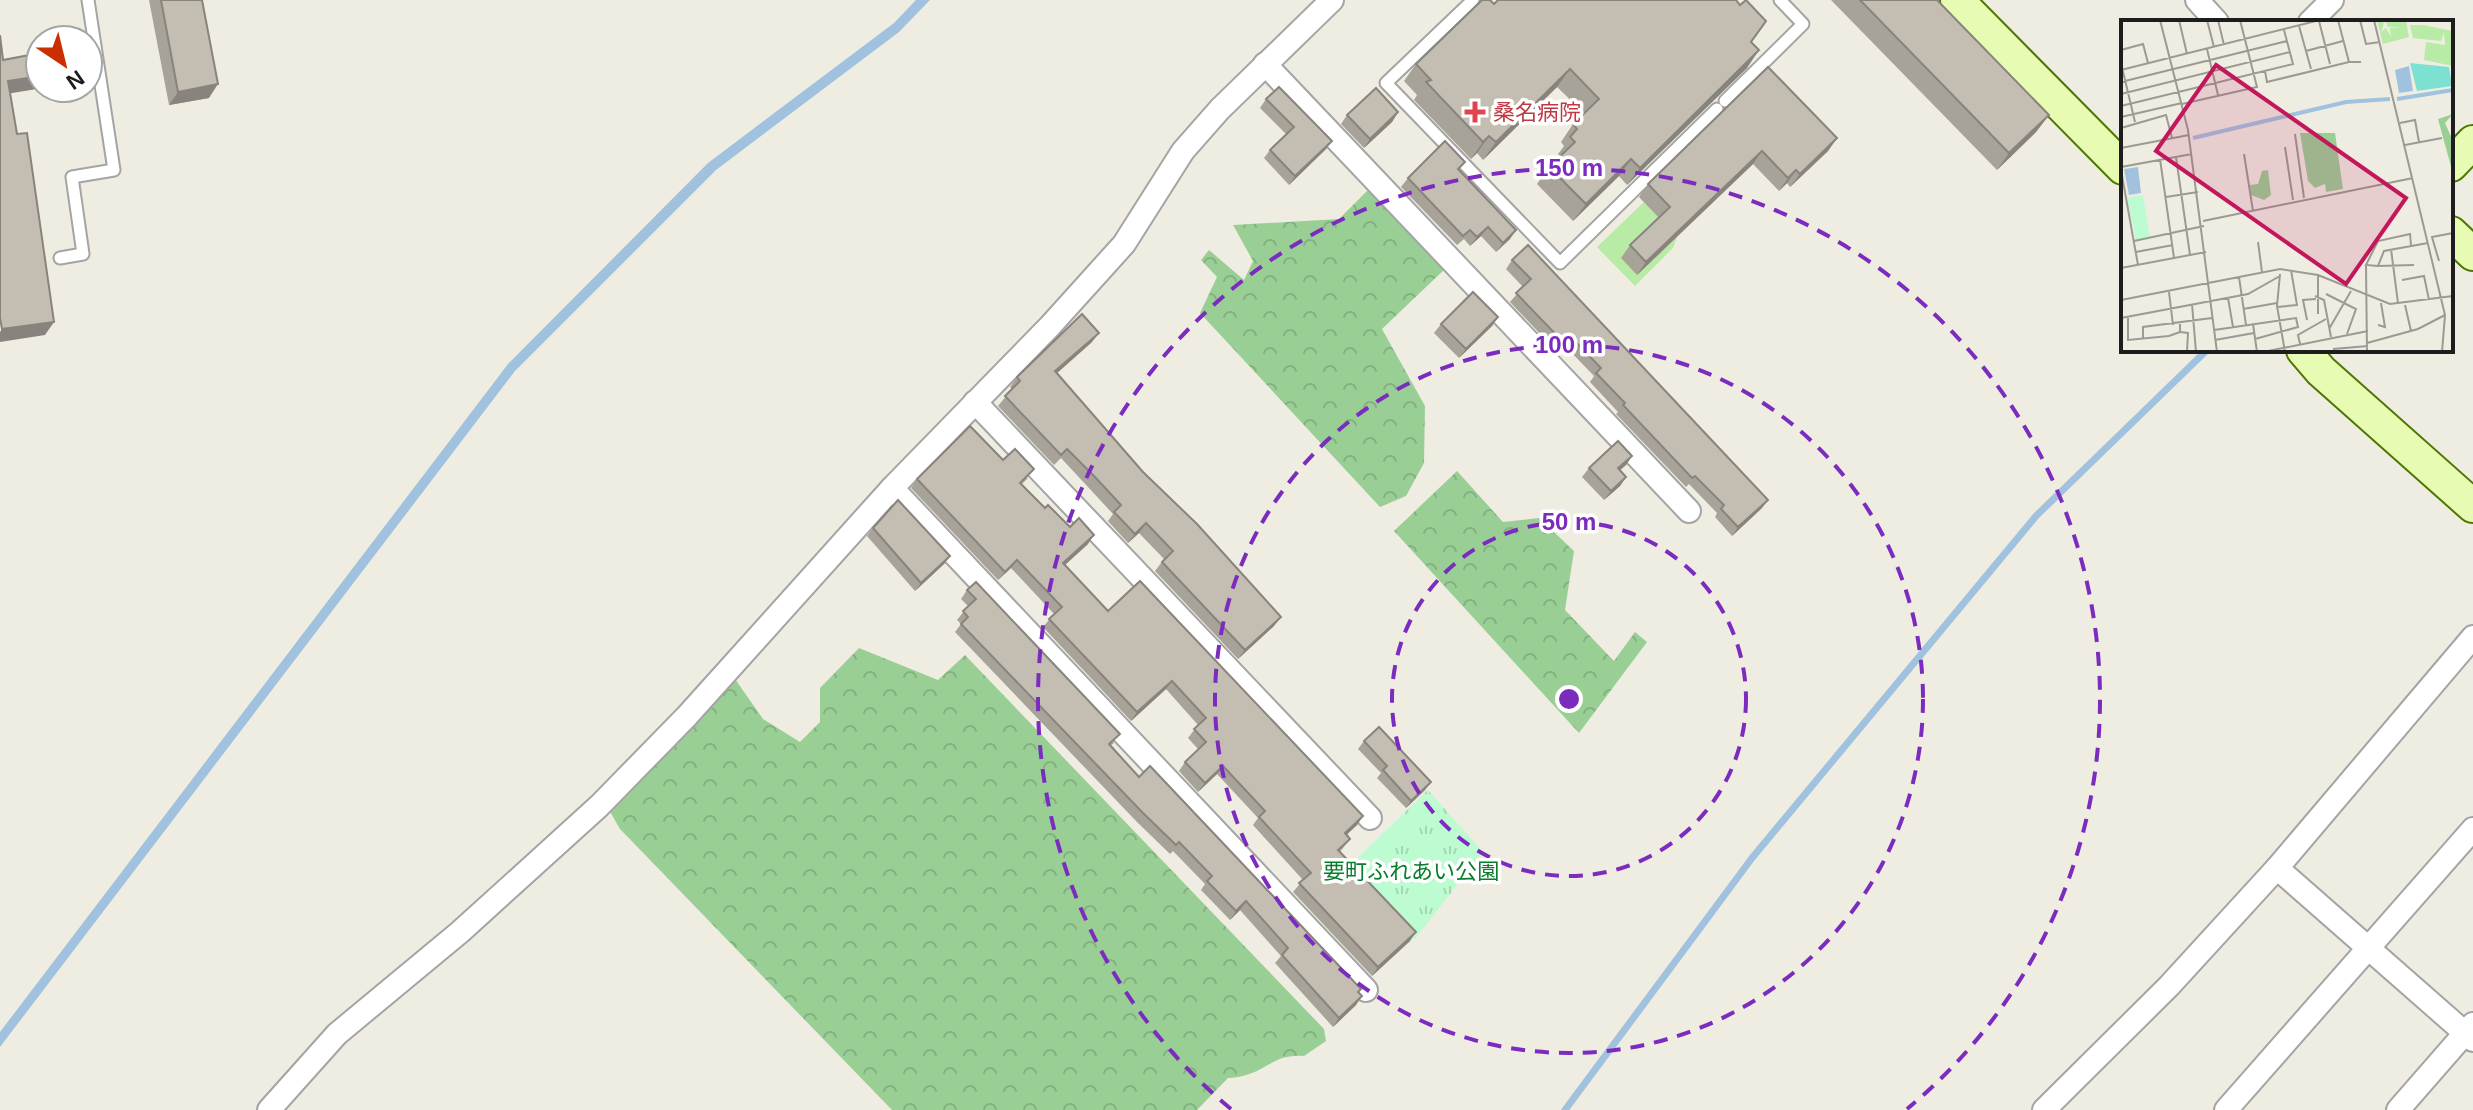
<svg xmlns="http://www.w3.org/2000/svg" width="2473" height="1110" viewBox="0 0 2473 1110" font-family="Arial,'Noto Sans JP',sans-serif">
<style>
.grass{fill:#b7eba6}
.forest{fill:url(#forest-crowns)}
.park{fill:url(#park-tufts)}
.water{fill:#a1c2de}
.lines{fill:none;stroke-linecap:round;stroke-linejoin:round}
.stream{stroke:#a1c2de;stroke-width:7}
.lane-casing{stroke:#a4a4a4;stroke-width:15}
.street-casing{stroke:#a4a4a4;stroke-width:26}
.secondary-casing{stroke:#4e7701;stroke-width:36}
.lane{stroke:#fff;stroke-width:11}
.street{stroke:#fff;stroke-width:22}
.secondary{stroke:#e7fbb3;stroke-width:32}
.wall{fill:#a8a399}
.shaded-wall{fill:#88847d}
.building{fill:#c3bdb2;stroke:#88847d;stroke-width:2}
.ring{fill:none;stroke:#7b2cbf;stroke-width:4;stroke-dasharray:14 10}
.health-dot{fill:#e0444e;stroke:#fff;stroke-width:3}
.labels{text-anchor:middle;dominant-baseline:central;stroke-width:7;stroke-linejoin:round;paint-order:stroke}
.health-label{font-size:22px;fill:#be3a42;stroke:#fff;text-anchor:start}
.park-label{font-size:22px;fill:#087e2d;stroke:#fff}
.inset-river{fill:none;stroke:#a1c2de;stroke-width:4}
.inset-road{fill:none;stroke:#9b9a93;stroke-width:2}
.view{fill:#c2185b;fill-opacity:0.15;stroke:#c2185b;stroke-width:4}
.inset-edge{fill:none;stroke:#1d1d1d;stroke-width:4}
.centre{fill:#7b2cbf;stroke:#fff;stroke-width:4}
.ring-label{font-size:24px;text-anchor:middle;font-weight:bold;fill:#7b2cbf;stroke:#fff;stroke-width:7;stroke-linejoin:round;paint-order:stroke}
</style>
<defs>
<pattern id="forest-crowns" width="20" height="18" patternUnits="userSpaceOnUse" patternTransform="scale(2)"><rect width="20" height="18" fill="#99cf95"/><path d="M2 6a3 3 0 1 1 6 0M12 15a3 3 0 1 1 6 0" fill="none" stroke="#83b180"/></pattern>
<pattern id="park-tufts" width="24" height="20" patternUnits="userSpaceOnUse" patternTransform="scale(2)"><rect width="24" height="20" fill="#bdfbd0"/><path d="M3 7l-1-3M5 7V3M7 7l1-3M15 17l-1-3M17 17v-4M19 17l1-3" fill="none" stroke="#a2d7b2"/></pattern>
</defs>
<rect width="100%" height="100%" fill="#efede2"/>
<path class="grass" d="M1644,202L1677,237L1673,248L1635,286L1597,247Z"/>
<g class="forest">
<path d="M1370,188L1447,267L1382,329L1425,406L1424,463L1406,496L1380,507L1200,313L1217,277L1201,260L1209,250L1244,280L1253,261L1233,225L1339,219Z"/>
<path d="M1457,471L1503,522L1539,518L1574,551L1565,610L1614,661L1635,632L1647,642L1579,733L1394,531Z"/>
<path d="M859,648L938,680L965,655L1324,1029L1326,1041L1304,1056C1270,1053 1266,1076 1228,1078L1197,1110H892L620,829L608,808L735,679L763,719L800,742L820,722V688Z"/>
</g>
<path class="park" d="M1428,790L1483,852L1414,940L1346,869Z"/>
<path class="water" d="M916,0H930L899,32L716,170L515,371L0,1047V1032L508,364L708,163L894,23Z"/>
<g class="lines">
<path class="stream" d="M1565,1110L1752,858L2036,516L2207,350"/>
<defs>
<g id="lane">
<path d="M1473,0L1386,83L1560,263L1717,109"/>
<path d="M1725,101L1803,24L1780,0"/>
<path d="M60,258L83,254L72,177L114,170L88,0"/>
</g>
<g id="street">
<path d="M2197,0L2217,22"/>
<path d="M2310,22L2332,0"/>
<path d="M1265,64L1689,511"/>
<path d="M975,402L1370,818"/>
<path d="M892,488L1366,990"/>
<path d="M2277,868L2473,1040"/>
<path d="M269,1110L337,1034L460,932L599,806L687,716L892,488L1050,326L1124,244L1183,151L1220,109L1332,0"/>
<path d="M2044,1110L2169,986L2277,868L2473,637"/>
<path d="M2226,1110L2473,829"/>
<path d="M2398,1110L2473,1024"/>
</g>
<g id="secondary">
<path d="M1957,0L2123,168"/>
<path d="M2451,165L2473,142"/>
<path d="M2451,233L2473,254"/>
<path d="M2303,350L2321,371L2473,506"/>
</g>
</defs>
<use href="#lane" class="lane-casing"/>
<use href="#street" class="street-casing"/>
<use href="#secondary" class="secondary-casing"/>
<use href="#lane" class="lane"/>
<use href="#street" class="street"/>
<use href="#secondary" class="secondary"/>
</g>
<g class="wall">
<path d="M149,0H202L209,98L169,105Z"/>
<path d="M1831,0H1937L2049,115L2036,132L1997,170Z"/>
<path d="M1494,4L1751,42L1747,68L1627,185L1619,176L1573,221L1537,184L1549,167L1560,156L1558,154L1564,146L1561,142L1573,124L1584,113L1557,87L1483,160L1477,153L1471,159L1414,100L1417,95L1404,81L1416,64Z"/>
<path d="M1768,67L1837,138L1828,151L1790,187L1787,183L1779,191L1753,164L1637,275L1621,258L1630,245L1659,218L1639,197L1648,184Z"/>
<path d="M1266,99L1326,149L1289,185L1264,158L1270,150L1286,134L1260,108Z"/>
<path d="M1398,112L1392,122L1364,148L1341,124L1347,115Z"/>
<path d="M1459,171L1510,239L1496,252L1481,236L1470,246L1464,239L1457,245L1401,187L1408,178Z"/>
<path d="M1512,260L1762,508L1732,536L1715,517L1717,513L1689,484L1686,487L1616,414L1618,412L1590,382L1594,376L1567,348L1559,354L1510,302L1523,287L1506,269Z"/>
<path d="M1498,317L1492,326L1459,358L1434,333L1441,324Z"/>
<path d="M1092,342L1057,373L1274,626L1238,659L1155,571L1164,559L1139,533L1128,543L1108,521L1113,514L1088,487L1061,458L1054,465L998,406L1012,389L1010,387L1017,377Z"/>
<path d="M1632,456L1626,465L1620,470L1626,477L1620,486L1604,500L1582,477L1589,468Z"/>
<path d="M1028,478L1022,484L1045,508L1088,544L1065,565L1108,611L1363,816L1357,825L1346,835L1350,839L1340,852L1410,941L1372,976L1293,892L1303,880L1253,825L1258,818L1217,774L1198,792L1179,771L1185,762L1198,749L1188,738L1198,725L1166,689L1131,721L1043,627L1054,614L1011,568L998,580L911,488L917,479Z"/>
<path d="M873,528L950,556L944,564L915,591L867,536Z"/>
<path d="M967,590L1114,743L1110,746L1139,777L1359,992L1356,1005L1333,1027L1275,963L1281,956L1240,910L1230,920L1201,890L1205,884L1173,851L1170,854L1137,822L955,632L961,624L957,620L968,606L961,599Z"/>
<path d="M1364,741L1425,790L1406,808L1377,778L1381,773L1358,749Z"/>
</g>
<g class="shaded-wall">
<path d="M1759,50L1747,68L1627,185L1640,168Z"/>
<path d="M1570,69L1557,87L1483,160L1496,142Z"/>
<path d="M40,76V88H43L0,95L8,81Z"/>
<path d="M218,84L209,98L169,105L178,92Z"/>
<path d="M1398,112L1392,122L1364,148L1370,139Z"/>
<path d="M2049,115L2036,132L1997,170L2009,153Z"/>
<path d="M1489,136L1477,153L1471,159L1483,142Z"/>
<path d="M1837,138L1828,151L1790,187L1800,174Z"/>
<path d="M1332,141L1326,149L1289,185L1295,176Z"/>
<path d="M1762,151L1753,164L1637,275L1646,262Z"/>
<path d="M1631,159L1619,176L1573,221L1586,204Z"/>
<path d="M1796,170L1787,183L1779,191L1788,178Z"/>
<path d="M1488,227L1481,236L1470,246L1477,237Z"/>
<path d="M1516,230L1510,239L1496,252L1503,243Z"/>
<path d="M1498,317L1492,326L1459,358L1466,349Z"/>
<path d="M54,322L45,335L0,342V332L2,329Z"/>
<path d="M1099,333L1092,342L1048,381L1055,371Z"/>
<path d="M1632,456L1626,465L1612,477L1618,468Z"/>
<path d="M1626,477L1620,486L1604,500L1611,491Z"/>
<path d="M1768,500L1762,508L1732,536L1738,527Z"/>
<path d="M1146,523L1139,533L1128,543L1135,534Z"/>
<path d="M1094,535L1088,544L1057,572L1063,563Z"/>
<path d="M950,556L944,564L915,591L921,583Z"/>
<path d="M1017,560L1011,568L998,580L1005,572Z"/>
<path d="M1281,617L1274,626L1238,659L1245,650Z"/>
<path d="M1172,681L1166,689L1131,721L1137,712Z"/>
<path d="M1223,766L1217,774L1198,792L1205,783Z"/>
<path d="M1431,782L1425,790L1406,808L1411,801Z"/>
<path d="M1363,816L1357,825L1339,842L1345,833Z"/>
<path d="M1246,901L1240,910L1230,920L1236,911Z"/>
<path d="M1416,932L1410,941L1372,976L1378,967Z"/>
<path d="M1362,996L1356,1005L1333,1027L1339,1018Z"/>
</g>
<g class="building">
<path d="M161,0H202L218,84L178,92Z"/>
<path d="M1482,0H1490L1494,4L1498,0H1736L1740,5L1746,0L1766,21L1751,42L1759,50L1640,168L1631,159L1586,204L1549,167L1575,142L1570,137L1577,129L1573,124L1599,99L1570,69L1496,142L1489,136L1483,142L1426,82L1431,80L1416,64Z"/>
<path d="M1860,0H1937L2049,115L2009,153Z"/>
<path d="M0,35L3,60L40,53V76L8,81L17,134L27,133L54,322L2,329L0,318Z"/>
<path d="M88,44L92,68H88Z"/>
<path d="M1768,67L1837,138L1800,174L1796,170L1788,178L1762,151L1646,262L1630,245L1670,207L1648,184Z"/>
<path d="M1279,87L1332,141L1295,176L1270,150L1294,127L1266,99Z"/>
<path d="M1376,88L1398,112L1370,139L1347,115Z"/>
<path d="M1445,141L1465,162L1458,169L1516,230L1503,243L1488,227L1477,237L1470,230L1463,236L1408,178Z"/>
<path d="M1528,245L1768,500L1738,527L1721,509L1724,505L1695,476L1692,478L1623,405L1625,403L1596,373L1601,368L1573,339L1566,345L1516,293L1531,279L1512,260Z"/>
<path d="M1473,292L1498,317L1466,349L1441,324Z"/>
<path d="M1082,314L1099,333L1055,371L1143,472L1197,524L1281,617L1245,650L1162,562L1173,551L1146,523L1135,534L1114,512L1121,505L1095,477L1067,449L1061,455L1005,396L1020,381L1017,377Z"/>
<path d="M970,426L1003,460L1015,449L1034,469L1020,483L1045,508L1048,505L1070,527L1079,518L1094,535L1063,563L1108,611L1140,581L1363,816L1345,833L1350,839L1338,850L1416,932L1378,967L1299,883L1311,873L1259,817L1265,811L1223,766L1205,783L1185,762L1206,742L1194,729L1206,718L1172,681L1137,712L1049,619L1062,607L1017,560L1005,572L917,479Z"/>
<path d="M1618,441L1632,456L1618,468L1626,477L1611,491L1589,468Z"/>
<path d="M898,500L950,556L921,583L873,528Z"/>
<path d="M976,582L1120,734L1109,744L1139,777L1150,766L1361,989L1358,992L1362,996L1339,1018L1282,955L1288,948L1246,901L1236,911L1207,881L1212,876L1179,842L1176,845L1143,813L961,624L968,617L963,611L976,599L967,590Z"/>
<path d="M1379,727L1431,782L1411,801L1383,770L1387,766L1364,741Z"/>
</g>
<g class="ring">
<circle cx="1569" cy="699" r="177"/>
<circle cx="1569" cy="699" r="354"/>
<path d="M1231 1109A531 531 0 1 1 1907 1109"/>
</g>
<path class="health-dot" d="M1471 100h8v8h8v8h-8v8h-8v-8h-8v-8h8z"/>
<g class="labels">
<g class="health-label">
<text x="1493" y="112">桑名病院</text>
</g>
<g class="park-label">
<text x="1411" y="871">要町ふれあい公園</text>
</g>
</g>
<g transform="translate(2121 20)">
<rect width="332" height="332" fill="#efede2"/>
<path d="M256,0L263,3L260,12L265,8L270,17L269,8H283L267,7L264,0H285L288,17L262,24ZM302,5L332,11V46L303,40L305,22L324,25L323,13L320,21L292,18L289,5Z" fill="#b7eba6"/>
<path d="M332,94L324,103L332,121V154L317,99ZM179,113H214L222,169L205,172L204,164L194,168L187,161ZM147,150L150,175L143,180L130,175L129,165L137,164L141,151Z" fill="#99cf95"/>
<path d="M22,175L29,217L15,220L6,178Z" fill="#bdfbd0"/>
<path d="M289,43L328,47L331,66L296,71Z" fill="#7de1d2"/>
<path d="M288,46L292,71L278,73L274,50ZM17,147L20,173L8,175L3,149Z" fill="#a1c2de"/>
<path class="inset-river" d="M276,79L332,70M72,118L225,82L269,79"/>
<path class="inset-road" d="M39,0L67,110L96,332M58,0L66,34M86,0L93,27M97,0L103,25M217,0L228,42H240M239,0L245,24L259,22M253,0L324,295L321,332M198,1L209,44M178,6L190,49M86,29L97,75M0,30L22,24L27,43M185,31L222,21M0,43L14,102M0,50L199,0M144,51L146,62L228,42M0,62L166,21M0,74L169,32M61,84L136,67L119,0M0,86L172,44L163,10M0,97L61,83M279,103L294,100L298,122M0,108L45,95L51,118M174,114L183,178M284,125L321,118M164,127L172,180M0,128L68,115M123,134L132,191M55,137L69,235M39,139L53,238M0,147L71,134M0,150L17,245M45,177L77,172M82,201L292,158M13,221L83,206M137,222L141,252M270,229L277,283M15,232L52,225M318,241L311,217L332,213M245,245L246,332M293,245L257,246L263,231L307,223M257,246L245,245L257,221L289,214L290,225M0,248L85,232M159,254L156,286L164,332M197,256V294M118,257L125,305M281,260L303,256L308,280M48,272L52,305M205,274L235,289L226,314M194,276L203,280L210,317M107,278L112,307M0,280L159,249L197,255L269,284L332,276M71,284L75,332M284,285L290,311M156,287L176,285L170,250M122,289L156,283M7,296V320L48,316L59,312V304M0,298L127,274L159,256M186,300L182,280L195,279M132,304L136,332M257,305L264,307L260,283M208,309L230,271M93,310L175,298L177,307L134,319M59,312L67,313L66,332M22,319V307L91,298M94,320L133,313M246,323L297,309L324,295M179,324L177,315L205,299M212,329L247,326M142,332L247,311"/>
<path class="view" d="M95,45L285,178L225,264L35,131Z"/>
<rect width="332" height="332" class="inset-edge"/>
</g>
<circle cx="1569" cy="699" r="12" class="centre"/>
<g class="ring-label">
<text x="1569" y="176">150 m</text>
<text x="1569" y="353">100 m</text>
<text x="1569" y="530">50 m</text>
</g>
<g transform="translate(64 64) rotate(145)"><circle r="38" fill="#ffffff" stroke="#a5a5a5" stroke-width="2"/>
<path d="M0-6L14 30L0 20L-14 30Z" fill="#ca2f00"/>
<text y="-12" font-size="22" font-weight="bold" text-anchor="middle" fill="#1d1d1d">N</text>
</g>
</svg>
